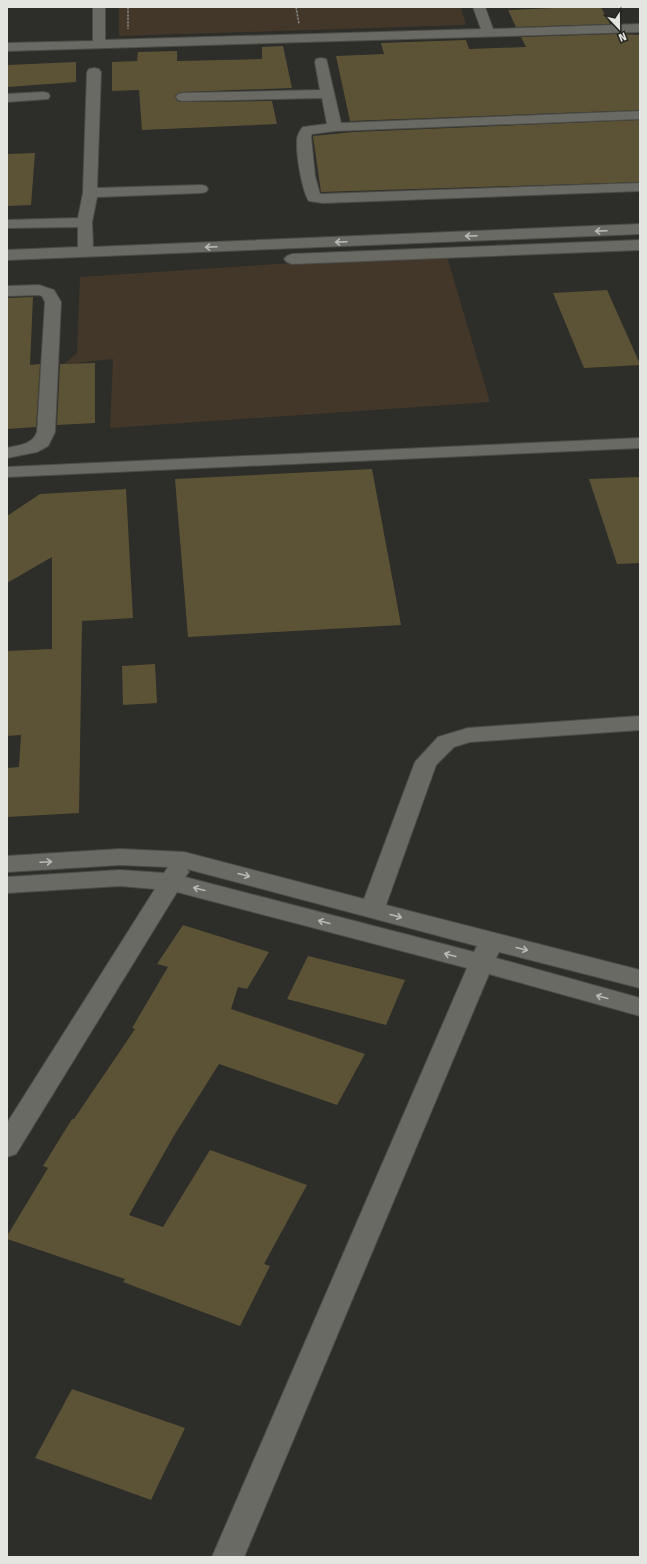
<svg xmlns="http://www.w3.org/2000/svg" width="647" height="1564" viewBox="0 0 647 1564" font-family="'Fira Sans',sans-serif">
<style>
.green{fill:#433729}
.building{fill:#5c5336}
.lines{fill:none;stroke-linecap:round;stroke-linejoin:round}
.minor-casing{stroke:#4b4b47;stroke-width:2}
.path{stroke:#858582;stroke-width:1.5;stroke-dasharray:2.5 1;stroke-linecap:butt}
.minor{fill:#6a6a65;fill-rule:evenodd}
.oneway{stroke:#b9b9b6}
</style>
<rect width="100%" height="100%" fill="#2d2d29"/>
<g class="green">
<path d="M119,7H461L466,25L119,36Z"/>
<path d="M446,253L490,402L110,428L113,359L64,364L77,353L80,277Z"/>
</g>
<g class="building">
<path d="M578,7H601L610,24L516,27L508,10Z"/>
<path d="M616,34L640,35V110L350,121L336,56L384,54L381,43L466,40L469,49L526,47L521,37Z"/>
<path d="M283,46L292,88L183,92L178,93L175,96L177,101L183,102L272,101L277,124L142,130L139,90L112,91V62L137,61L138,52L177,51V61L262,59V47Z"/>
<path d="M76,62V82L7,87V65Z"/>
<path d="M640,120V182L321,192L313,136L353,132Z"/>
<path d="M35,153L31,205L7,206V154Z"/>
<path d="M607,290L640,364V365L584,368L553,293Z"/>
<path d="M33,297L30,365L40,364L36,427L7,429V298Z"/>
<path d="M95,363V423L57,425L60,364Z"/>
<path d="M372,469L401,625L188,637L175,479Z"/>
<path d="M640,477V563L617,564L589,479Z"/>
<path d="M126,489L133,618L82,621L79,813L7,817V768L19,767L21,735L7,736V651L52,649V557L7,583V516L40,494Z"/>
<path d="M155,664L157,703L123,705L122,666Z"/>
<path d="M183,925L269,952L247,989L238,987L231,1009L365,1054L337,1105L219,1064L175,1134L129,1215L163,1227L210,1150L307,1185L264,1264L270,1266L240,1326L123,1282L125,1279L7,1239V1236L48,1168L43,1166L72,1119H74L135,1029L132,1028L168,967L157,964Z"/>
<path d="M308,956L405,980L386,1025L287,999Z"/>
<path d="M72,1389L185,1428L151,1500L35,1458Z"/>
</g>
<g class="lines">
<defs>
<g id="minor">
<path d="M93,7H105V40L481,29L473,7H485L493,29L640,24V32L7,51V43L93,41Z"/>
<path d="M321,58L326,59L327,62L341,123L640,111V119L335,131L312,134L311,136L315,176L320,194L640,183V191L323,203L309,201C302,192 294,145 298,135C299,132 301,129 303,127L327,124L322,98L183,101L178,100L176,97L178,94L183,93L320,90L315,62L316,59Z"/>
<path d="M94,68L99,69L101,72L97,188L201,185L206,186L208,189L206,192L201,193L97,197L92,222L93,247L640,224V234L7,260V250L78,247V227L7,228V220L78,218L83,193L87,72L89,69Z"/>
<path d="M43,92L48,93L50,96L48,99L7,102V94Z"/>
<path d="M640,240V250L292,264L287,262L284,259L287,256L292,254Z"/>
<path d="M39,285L54,290L61,302L55,432L48,446L37,452L7,458V448C19,445 32,445 37,432L45,302L42,296L38,295L7,296V286Z"/>
<path d="M640,438V448L7,477V467Z"/>
<path d="M640,716V730L470,742L454,747L436,765L386,905L640,970V988L499,952L496,958L640,998V1016L489,974L244,1557H212L467,968L177,892L16,1154L7,1157V1123L155,889L120,886L7,893V877L120,870L164,873L168,867L120,865L7,872V856L120,849L184,852L364,899L415,762L438,737L468,728ZM187,869L477,946L474,952L185,877L189,872Z"/>
</g>
</defs>
<use href="#minor" class="minor-casing"/>
<g class="path">
<path d="M128,7V29"/>
<path d="M296,7L299,24"/>
</g>
<use href="#minor" class="minor"/>
</g>
<defs><path id="oneway-shaft" d="M-6 0H5M1.5-3L5.5 0L1.5 3" fill="none" stroke-width="1.6" stroke-linecap="round" stroke-linejoin="round"/></defs>
<g class="oneway">
<use href="#oneway-shaft" transform="translate(601 231) rotate(178)"/>
<use href="#oneway-shaft" transform="translate(471 236) rotate(178)"/>
<use href="#oneway-shaft" transform="translate(341 242) rotate(178)"/>
<use href="#oneway-shaft" transform="translate(211 247) rotate(178)"/>
<use href="#oneway-shaft" transform="translate(46 862) rotate(-3)"/>
<use href="#oneway-shaft" transform="translate(244 875) rotate(15)"/>
<use href="#oneway-shaft" transform="translate(199 889) rotate(-165)"/>
<use href="#oneway-shaft" transform="translate(396 916) rotate(15)"/>
<use href="#oneway-shaft" transform="translate(324 922) rotate(-165)"/>
<use href="#oneway-shaft" transform="translate(522 949) rotate(14)"/>
<use href="#oneway-shaft" transform="translate(450 955) rotate(-165)"/>
<use href="#oneway-shaft" transform="translate(602 997) rotate(-165)"/>
</g>
<rect width="647" height="1564" fill="none" stroke="#e4e4e1" stroke-width="16"/>
<g transform="translate(619 28) rotate(158)" stroke="#23231f" stroke-width="3" paint-order="stroke">
<path d="M0-3L7 15L0 10L-7 15Z" fill="#e4e4e1"/>
<text y="-6" font-size="11" font-weight="bold" text-anchor="middle" fill="#e4e4e1">N</text>
</g>
</svg>
